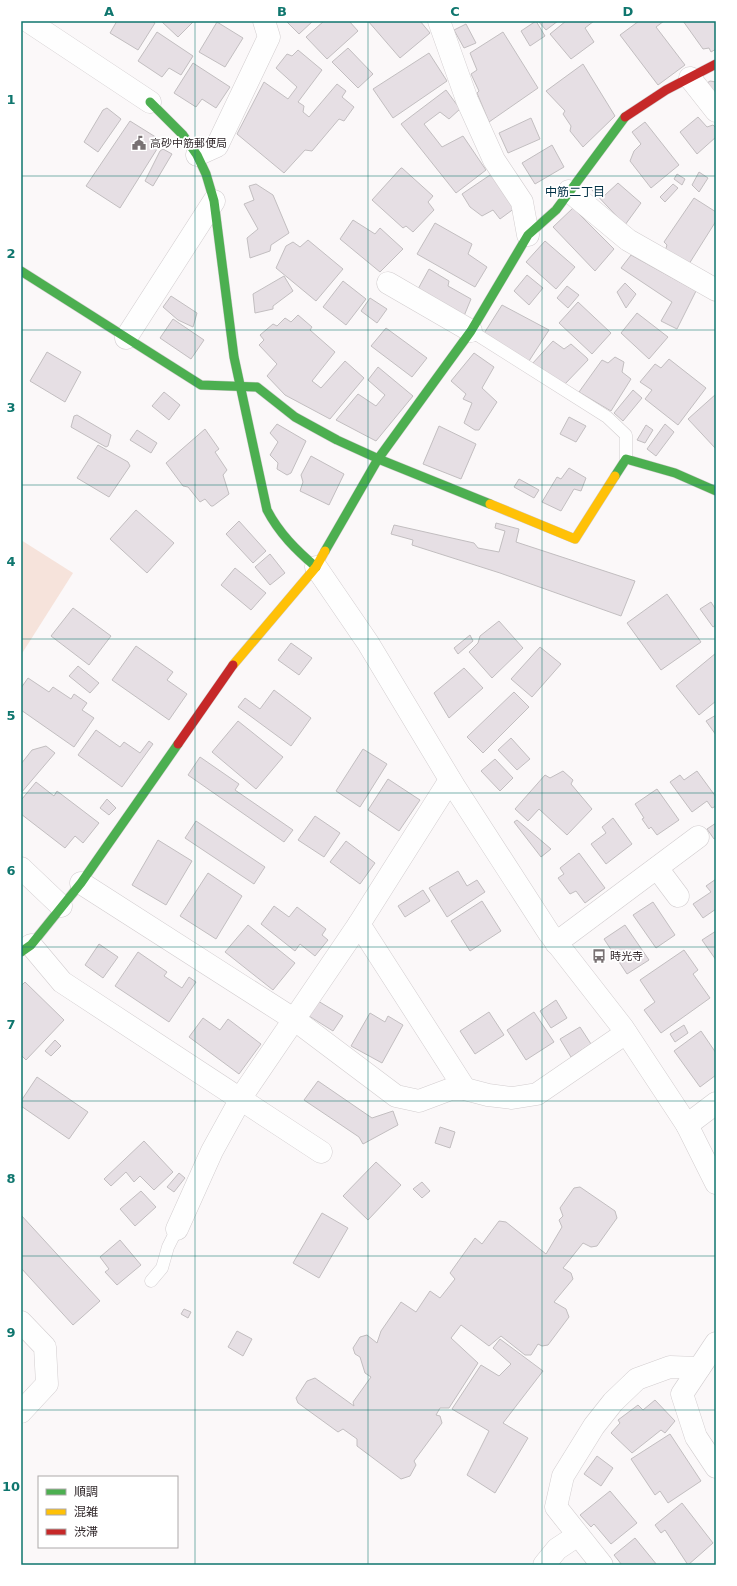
<svg xmlns="http://www.w3.org/2000/svg" width="737" height="1586" viewBox="0 0 737 1586" font-family="'DejaVu Sans','Noto Sans JP',sans-serif">
<style>
.green{fill:#f6e3db}
.building{fill:#e6dfe4;stroke:#c2bec0}
.lines{fill:none;stroke-linecap:round;stroke-linejoin:round}
.lane-casing{stroke:#d2cdcf;stroke-width:13}
.street-casing{stroke:#d2cdcf;stroke-width:23}
.fast-casing{stroke:#d2cdcf;stroke-width:10}
.slow-casing{stroke:#d2cdcf;stroke-width:10}
.jam-casing{stroke:#d2cdcf;stroke-width:10}
.lane{stroke:#fefefe;stroke-width:12}
.street{stroke:#fefefe;stroke-width:22}
.fast{stroke:#4caf50;stroke-width:9}
.slow{stroke:#ffc107;stroke-width:9}
.jam{stroke:#c62828;stroke-width:9}
.grid{fill:none;stroke:#0f766e;stroke-width:1;stroke-opacity:0.55}
.labels{text-anchor:middle;dominant-baseline:central;stroke-width:3.5;stroke-linejoin:round;paint-order:stroke}
.poi-label{font-size:11px;fill:#31282b;stroke:#fff;text-anchor:start}
.neighbourhood-label{font-size:12px;fill:#002f44;stroke:#fff}
.neatline{fill:none;stroke:#0f766e;stroke-width:1.5}
.grid-label{font-size:13px;text-anchor:middle;font-weight:bold;fill:#0f766e}
</style>
<rect width="100%" height="100%" fill="#fbf8f9"/>
<path class="green" d="M21,540L73,573L21,655Z"/>
<g class="building">
<path d="M117,21H152L155,23L138,50L110,33Z"/>
<path d="M161,21H194L178,37Z"/>
<path d="M286,21H313L299,34Z"/>
<path d="M324,21H349L358,31L327,59L306,37Z"/>
<path d="M368,21H420L430,33L400,58Z"/>
<path d="M536,21L545,36L530,46L521,31Z"/>
<path d="M538,21H558L546,30Z"/>
<path d="M566,21H594L585,28L594,42L571,59L550,34Z"/>
<path d="M639,21H664L656,27L685,65L658,85L620,35Z"/>
<path d="M683,21H716V49L711,52L709,48L703,49Z"/>
<path d="M217,22L243,38L225,67L199,52Z"/>
<path d="M466,24L476,43L464,48L454,30Z"/>
<path d="M157,32L193,56L181,75L169,68L162,77L138,61Z"/>
<path d="M503,32L538,88L489,122L477,93L479,91L471,74L477,70L470,53Z"/>
<path d="M348,48L373,74L358,88L332,62Z"/>
<path d="M298,50L322,70L298,102L304,106L303,112L309,117L337,84L346,91L342,97L354,107L344,121L339,119L312,151L305,150L284,173L237,134L264,82L288,99L297,87L276,68L287,54L292,56Z"/>
<path d="M429,53L447,81L393,118L373,89Z"/>
<path d="M193,63L230,87L216,108L202,99L196,107L174,93Z"/>
<path d="M583,64L615,116L583,147L570,131L571,126L563,114L565,111L546,91Z"/>
<path d="M710,81L716,82V98L704,85Z"/>
<path d="M446,90L460,109L449,119L440,112L424,124L442,147L463,136L486,170L456,193L401,124Z"/>
<path d="M107,108L121,119L98,152L84,142L103,110Z"/>
<path d="M698,117L707,127L713,125L716,128V137L697,154L680,132Z"/>
<path d="M531,118L540,139L508,153L499,133Z"/>
<path d="M130,121L162,141L120,208L86,186Z"/>
<path d="M645,122L679,165L651,188L630,161L634,151L641,144L632,132Z"/>
<path d="M552,145L564,167L535,184L522,163Z"/>
<path d="M163,149L172,154L153,186L145,181L160,151Z"/>
<path d="M401,168H402L433,196L428,202L434,210L413,232L406,226L403,228L372,200Z"/>
<path d="M699,172L708,178L699,192L692,185Z"/>
<path d="M493,173L515,208L500,219L493,210L482,216L470,207L462,194Z"/>
<path d="M677,174L685,179L682,185L674,179Z"/>
<path d="M618,183L641,203L625,225L591,189L594,187L604,196Z"/>
<path d="M256,184L273,195L289,233L271,245L270,251L250,258L247,238L258,229L244,204L254,200L249,186Z"/>
<path d="M673,184L678,188L665,202L660,197Z"/>
<path d="M694,198L716,212V221L689,264L665,251L667,245L664,242Z"/>
<path d="M573,208L614,249L595,271L553,227Z"/>
<path d="M353,220L375,234L380,228L403,249L380,272L340,239Z"/>
<path d="M435,223L472,244L468,254L487,267L475,287L417,254Z"/>
<path d="M308,240L343,269L316,301L276,268L286,246L293,242L300,247Z"/>
<path d="M545,241L575,267L556,289L526,262Z"/>
<path d="M631,255L696,291L677,329L661,321L672,302L621,268Z"/>
<path d="M429,269L449,281L448,286L471,299L464,316L418,289Z"/>
<path d="M527,275L543,288L529,305L514,291Z"/>
<path d="M284,276L293,291L273,306V309L255,313L253,294Z"/>
<path d="M343,281L366,299L346,325L323,307Z"/>
<path d="M625,283L636,294L626,308L617,292Z"/>
<path d="M567,286L579,295L568,308L557,298Z"/>
<path d="M171,296L197,313L193,327L178,320L163,307Z"/>
<path d="M370,298L387,309L377,323L361,311Z"/>
<path d="M578,302L611,333L592,354L559,323Z"/>
<path d="M502,305L549,330L529,361L483,335Z"/>
<path d="M637,313L668,337L649,359L621,333Z"/>
<path d="M298,315L312,327L310,330L335,352L312,381L321,388L345,361L364,378L330,419L285,395L267,376L277,364L259,345L264,340L260,335L273,324L277,326L285,318L291,322Z"/>
<path d="M173,319L204,340L191,359L160,338Z"/>
<path d="M386,328L427,358L412,377L371,346Z"/>
<path d="M553,341L564,349L571,344L587,358L588,360L564,385L532,364Z"/>
<path d="M47,352L81,372L65,402L30,381Z"/>
<path d="M474,353L494,367L482,388L497,402L479,430H475L464,423L472,403L463,399L466,394L451,381Z"/>
<path d="M615,357L624,362L622,372L631,379L611,411L579,392L602,360L608,363Z"/>
<path d="M669,359L706,388L678,425L645,399L652,390L640,382L655,364L661,368Z"/>
<path d="M378,367L413,396L376,441L336,420L358,394L376,406L385,395L368,380Z"/>
<path d="M633,390L642,398L623,421L614,413Z"/>
<path d="M164,392L180,405L169,420L152,406Z"/>
<path d="M716,394V449L688,419Z"/>
<path d="M77,415L111,435L108,446L106,447L71,427L74,416Z"/>
<path d="M569,417L586,426L576,442L560,434Z"/>
<path d="M277,424L306,441L291,473L287,475L277,469L278,463L270,455L278,442L270,433Z"/>
<path d="M665,424L674,432L656,456L647,449Z"/>
<path d="M646,425L653,430L645,443L637,440Z"/>
<path d="M439,426L476,444L461,479L423,464Z"/>
<path d="M205,429L219,449L215,452L227,470L223,475L229,494L213,506H211L205,499L200,502L188,487L183,486L166,463Z"/>
<path d="M137,430L157,443L151,453L130,440Z"/>
<path d="M98,445L128,462L130,466L109,497L77,478Z"/>
<path d="M311,456L344,474L329,505L300,491L303,482L301,475Z"/>
<path d="M569,468L586,478L581,491L574,489L561,511L542,502L557,477L561,479Z"/>
<path d="M519,479L539,490L534,498L514,487Z"/>
<path d="M136,510L174,543L147,573L110,539Z"/>
<path d="M239,521L266,551L253,563L226,534Z"/>
<path d="M496,523L519,529L516,542L635,581L621,616L500,573L412,545L413,540L391,534L394,525L474,543L478,548L499,552L505,531L495,528Z"/>
<path d="M270,554L285,573L270,585L255,567Z"/>
<path d="M235,568L266,593L251,610L221,585Z"/>
<path d="M667,594L701,642L661,670L627,623Z"/>
<path d="M711,602L716,610V625L713,627L700,609Z"/>
<path d="M73,608L111,636L89,665L51,636Z"/>
<path d="M499,621L523,648L492,678L469,652L478,643L480,636Z"/>
<path d="M470,635L473,641L458,654L454,648Z"/>
<path d="M291,643L312,658L299,675L278,660Z"/>
<path d="M136,646L173,672L167,680L187,694L169,720L112,680Z"/>
<path d="M540,647L561,664L532,697L511,679Z"/>
<path d="M716,653V701L699,715L676,686Z"/>
<path d="M78,666L99,683L90,693L69,676Z"/>
<path d="M464,668L483,688L449,718L434,693Z"/>
<path d="M28,678L49,692L53,687L71,699L74,694L87,703L82,710L94,718L74,747L21,710V688Z"/>
<path d="M274,690L311,718L291,746L238,707L245,698L260,709Z"/>
<path d="M514,692L529,707L483,753L467,737Z"/>
<path d="M716,715V735L706,721Z"/>
<path d="M238,721L283,757L256,789L212,752Z"/>
<path d="M96,730L120,747L124,742L140,753L149,741L153,744L122,787L78,755Z"/>
<path d="M511,738L530,759L517,770L498,750Z"/>
<path d="M46,746L55,753L21,793V764L32,750Z"/>
<path d="M363,749L387,764L360,807L336,791Z"/>
<path d="M200,757L239,784L235,790L293,830L284,842L188,775Z"/>
<path d="M495,759L513,778L500,791L481,771Z"/>
<path d="M563,771L573,780L571,784L592,809L567,835L539,809L528,821L515,809L545,775L550,778Z"/>
<path d="M697,771L716,797V806L712,808L707,801L692,812L670,782L680,775L684,780Z"/>
<path d="M388,779L420,800L399,831L368,810Z"/>
<path d="M36,782L54,796L57,791L99,823L83,843L75,836L65,848L21,814V798L22,799Z"/>
<path d="M657,789L679,820L657,835L651,827L649,829L642,819L644,818L635,804Z"/>
<path d="M107,799L116,808L109,815L100,808Z"/>
<path d="M315,816L340,833L324,857L298,840Z"/>
<path d="M613,818L632,844L606,864L591,844L606,833L602,827Z"/>
<path d="M517,820L551,849L541,857L514,822Z"/>
<path d="M196,821L265,867L254,884L185,838Z"/>
<path d="M716,823V838L714,839L707,829Z"/>
<path d="M158,840L192,861L166,905L132,885Z"/>
<path d="M346,841L375,863L360,884L330,862Z"/>
<path d="M579,853L605,888L585,903L576,891L570,894L558,878L564,874L560,868Z"/>
<path d="M458,871L467,886L477,880L485,892L447,917L429,888Z"/>
<path d="M208,873L242,896L216,939L180,916Z"/>
<path d="M716,879V909L703,918L693,904L711,892L706,886Z"/>
<path d="M423,890L430,901L405,917L398,906Z"/>
<path d="M482,901L501,931L470,951L451,921Z"/>
<path d="M653,902L675,935L656,948L633,915Z"/>
<path d="M274,906L289,917L297,907L326,929L322,935L328,940L315,956L300,944L295,951L261,924Z"/>
<path d="M248,925L295,963L273,990L225,952Z"/>
<path d="M625,925L649,960L627,974L604,939Z"/>
<path d="M716,931V960L702,940Z"/>
<path d="M99,944L118,957L103,978L85,965Z"/>
<path d="M684,950L698,970L693,974L710,998L661,1033L644,1010L655,1002L640,980Z"/>
<path d="M138,952L167,972L164,976L182,988L189,977L196,982L169,1022L115,986Z"/>
<path d="M25,982L64,1020L26,1060L21,1055V986Z"/>
<path d="M556,1000L567,1018L551,1028L540,1011Z"/>
<path d="M318,1001L343,1016L333,1031L309,1016Z"/>
<path d="M489,1012L504,1035L475,1054L460,1031Z"/>
<path d="M534,1012L554,1042L526,1060L507,1030Z"/>
<path d="M370,1013L385,1022L388,1016L403,1025L382,1063L351,1046Z"/>
<path d="M203,1018L220,1030L228,1019L261,1044L239,1074L189,1037Z"/>
<path d="M684,1025L688,1033L675,1042L670,1034Z"/>
<path d="M580,1027L591,1044L571,1057L560,1039Z"/>
<path d="M701,1031L716,1053V1075L700,1087L674,1051Z"/>
<path d="M55,1040L61,1046L51,1056L45,1051Z"/>
<path d="M37,1077L88,1112L69,1139L21,1106V1101Z"/>
<path d="M318,1081L372,1118L393,1111L398,1125L363,1144L359,1137L304,1100Z"/>
<path d="M440,1127L455,1132L450,1148L435,1143Z"/>
<path d="M144,1141L173,1172L154,1190L140,1176L134,1182L126,1172L111,1186L104,1179Z"/>
<path d="M376,1162L401,1185L368,1220L343,1196Z"/>
<path d="M179,1173L185,1178L174,1192L167,1187Z"/>
<path d="M422,1182L430,1191L422,1198L413,1189Z"/>
<path d="M580,1187L615,1211L617,1218L597,1246L591,1247L583,1243L563,1268L571,1273L573,1279L554,1302L566,1309L569,1317L548,1345L542,1346L538,1344L531,1355H525L501,1336L489,1346L461,1325L451,1338L478,1363L449,1408H440L436,1415L440,1416L442,1423L414,1461L416,1465L410,1476L401,1479L357,1446V1439L343,1429L338,1432L298,1403L296,1398L307,1381L315,1378L354,1406L353,1402L371,1377L365,1373L360,1357L355,1354L353,1348L360,1337L367,1335L377,1343L381,1331L401,1302L416,1312L430,1291L440,1298L455,1279L450,1273L475,1238L482,1244L499,1221L506,1222L546,1254L562,1227L559,1220L563,1216L560,1208L574,1188Z"/>
<path d="M141,1191L156,1207L135,1226L120,1209Z"/>
<path d="M322,1213L348,1228L319,1278L293,1263Z"/>
<path d="M21,1215L100,1301L73,1325L21,1268Z"/>
<path d="M120,1240L141,1265L117,1285L105,1272L109,1269L100,1257Z"/>
<path d="M184,1309L191,1312L188,1318L181,1314Z"/>
<path d="M237,1331L252,1339L243,1356L228,1347Z"/>
<path d="M500,1339L543,1371L503,1423L528,1438L495,1493L467,1475L489,1431L452,1409L481,1365L499,1376L511,1364L493,1348Z"/>
<path d="M655,1400L675,1421L665,1433L661,1430L632,1453L611,1433L620,1423L618,1420L638,1405L643,1410Z"/>
<path d="M670,1434L701,1481L668,1503L660,1491L655,1495L631,1459Z"/>
<path d="M597,1456L613,1468L601,1486L584,1474Z"/>
<path d="M610,1491L637,1523L611,1544L594,1524L591,1527L580,1515Z"/>
<path d="M682,1503L713,1543L688,1565L665,1530L661,1533L655,1525Z"/>
<path d="M635,1538L657,1565H622L614,1555Z"/>
</g>
<g class="lines">
<defs>
<g id="lane">
<path d="M471,331L607,417L626,435V459"/>
<path d="M151,1281L162,1268L168,1247L177,1229"/>
</g>
<g id="street">
<path d="M28,21L150,102"/>
<path d="M439,21L467,100L494,160L522,202L528,235"/>
<path d="M690,78L716,111"/>
<path d="M197,155L217,146L269,37L264,21"/>
<path d="M569,191L628,240L716,290"/>
<path d="M388,283L471,331"/>
<path d="M126,338L214,201"/>
<path d="M316,567L368,643L454,786L549,933L623,1028L687,1125L716,1183"/>
<path d="M21,868L61,906"/>
<path d="M657,868L678,896"/>
<path d="M81,883L295,1020L396,1096L419,1101L451,1089H465L488,1095L512,1098L537,1094L626,1033"/>
<path d="M359,924L465,1089"/>
<path d="M556,943L698,837"/>
<path d="M31,945L62,982L321,1152"/>
<path d="M687,1125L716,1103"/>
<path d="M177,1229L212,1151L244,1093L359,924L450,780"/>
<path d="M21,1322L45,1347L47,1384L21,1412"/>
<path d="M716,1343L682,1394L696,1437L716,1467"/>
<path d="M544,1565L557,1549L578,1535"/>
<path d="M602,1565L556,1507L563,1476L594,1426L613,1402L637,1379L670,1367L699,1368"/>
</g>
<g id="fast">
<path d="M150,102L183,135L197,155L206,174L214,201L234,357L267,510C279,533 296,550 316,567"/>
<path d="M21,271L201,385L257,387L295,417L337,440L381,460L490,504"/>
<path d="M615,476L626,459L675,473L716,491"/>
<path d="M325,551L378,459L471,331L528,235L556,210L625,117"/>
<path d="M21,952L31,945L81,883L178,744"/>
</g>
<g id="slow">
<path d="M490,504L575,539L615,476"/>
<path d="M233,665L316,567L325,551"/>
</g>
<g id="jam">
<path d="M625,117L666,90L716,64"/>
<path d="M178,744L233,665"/>
</g>
</defs>
<use href="#lane" class="lane-casing"/>
<use href="#street" class="street-casing"/>
<use href="#fast" class="fast-casing"/>
<use href="#slow" class="slow-casing"/>
<use href="#jam" class="jam-casing"/>
<use href="#lane" class="lane"/>
<use href="#street" class="street"/>
<use href="#fast" class="fast"/>
<use href="#slow" class="slow"/>
<use href="#jam" class="jam"/>
</g>
<path class="grid" d="M195,21V1565M368,21V1565M542,21V1565M21,176H716M21,330H716M21,485H716M21,639H716M21,793H716M21,947H716M21,1101H716M21,1256H716M21,1410H716"/>
<defs>
<symbol id="civic-bare" viewBox="-9 -9 18 18"><path d="M-.6-6.5H3V-4.5H.6V-3L4-1V1h2V6H-6V1h2V-1L-.6-3ZM-1.2 2.5V6h2.4V2.5Z" fill="#787173" stroke="#fff" stroke-width="2.5" paint-order="stroke"/></symbol>
<symbol id="bus-bare" viewBox="-9 -9 18 18"><path d="M-5-6H5V4H4V6H2V4H-2V6H-4V4H-5ZM-3.5-4V0h7V-4ZM-3.5 1.2v1.5H-2V1.2ZM2 1.2v1.5H3.5V1.2Z" fill="#787173" stroke="#fff" stroke-width="2.5" paint-order="stroke"/></symbol>
</defs>
<g fill-rule="evenodd">
<use href="#civic-bare" x="129" y="133" width="20" height="20"/>
<use href="#bus-bare" x="589" y="946" width="20" height="20"/>
</g>
<g class="labels">
<g class="poi-label">
<text x="150" y="143">高砂中筋郵便局</text>
<text x="610" y="956">時光寺</text>
</g>
<g class="neighbourhood-label">
<text x="575" y="192">中筋二丁目</text>
</g>
</g>
<rect width="737" height="1586" fill="none" stroke="#ffffff" stroke-width="44"/>
<rect x="38" y="1476" width="140" height="72" fill="#ffffff" stroke="#ada9aa"/>
<rect x="46" y="1489" width="20" height="6" fill="#4caf50" stroke="#ada9aa"/>
<text x="74" y="1496" font-size="12" fill="#31282b">順調</text>
<rect x="46" y="1509" width="20" height="6" fill="#ffc107" stroke="#ada9aa"/>
<text x="74" y="1516" font-size="12" fill="#31282b">混雑</text>
<rect x="46" y="1529" width="20" height="6" fill="#c62828" stroke="#ada9aa"/>
<text x="74" y="1536" font-size="12" fill="#31282b">渋滞</text>
<rect x="22" y="22" width="693" height="1542" class="neatline"/>
<g class="grid-label">
<text x="109" y="16">A</text>
<text x="282" y="16">B</text>
<text x="455" y="16">C</text>
<text x="628" y="16">D</text>
<text x="11" y="104">1</text>
<text x="11" y="258">2</text>
<text x="11" y="412">3</text>
<text x="11" y="566">4</text>
<text x="11" y="720">5</text>
<text x="11" y="875">6</text>
<text x="11" y="1029">7</text>
<text x="11" y="1183">8</text>
<text x="11" y="1337">9</text>
<text x="11" y="1491">10</text>
</g>
</svg>
